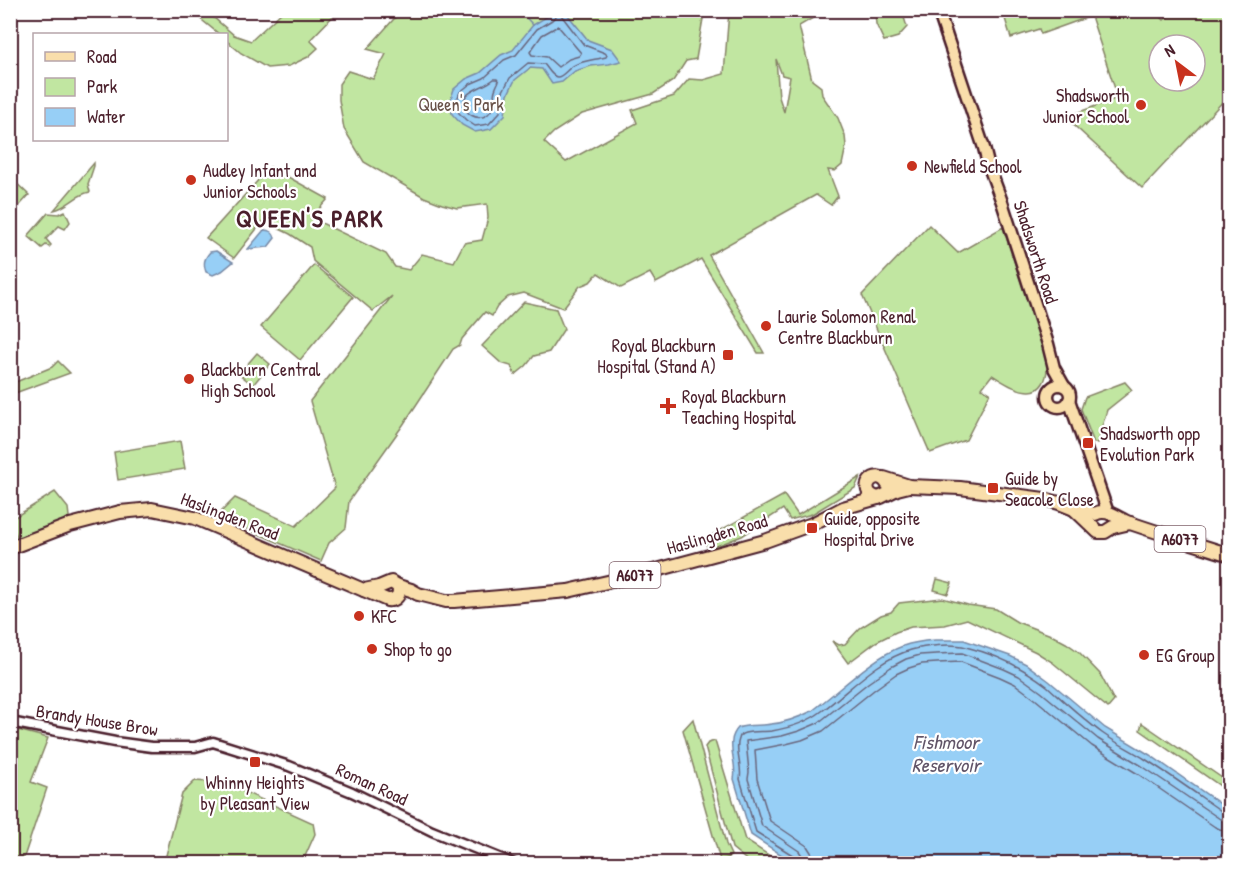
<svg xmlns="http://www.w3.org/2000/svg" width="1240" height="874" viewBox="0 0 1240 874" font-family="'Patrick Hand',sans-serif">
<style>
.green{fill:#c1e6a1;stroke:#868266;stroke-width:1.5;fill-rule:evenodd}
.water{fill:#97cff6;stroke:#7889a5;stroke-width:1.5}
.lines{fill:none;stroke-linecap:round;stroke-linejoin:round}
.shore{stroke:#69657c;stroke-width:1.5}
.stream{stroke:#7889a5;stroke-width:1.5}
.minor-casing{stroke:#4a1f2b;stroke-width:13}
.major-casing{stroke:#4a1f2b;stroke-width:15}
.highway-casing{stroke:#4a1f2b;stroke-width:16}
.minor{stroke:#fff;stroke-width:8}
.major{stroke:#f9deab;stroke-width:10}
.highway{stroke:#f9deab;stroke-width:12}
.poi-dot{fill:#c8321e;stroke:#fff;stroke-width:2}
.labels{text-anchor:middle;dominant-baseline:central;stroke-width:4.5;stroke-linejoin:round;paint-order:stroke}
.shield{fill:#fff;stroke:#80626b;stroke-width:1.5}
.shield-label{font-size:16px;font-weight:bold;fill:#4a1f2b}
.poi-label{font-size:18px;fill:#4a1f2b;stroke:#fff;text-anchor:start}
.park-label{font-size:18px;fill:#685148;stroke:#fff}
.street-label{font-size:18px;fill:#4a1f2b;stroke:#fff}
.water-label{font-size:20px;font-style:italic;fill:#615468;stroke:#fff}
.district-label{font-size:24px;font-weight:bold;letter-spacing:1.5px;fill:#4a1f2b;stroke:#fff}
</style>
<rect width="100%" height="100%" fill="#fff"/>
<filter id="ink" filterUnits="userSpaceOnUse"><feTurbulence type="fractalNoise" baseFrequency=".0167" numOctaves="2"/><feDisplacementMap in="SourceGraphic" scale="12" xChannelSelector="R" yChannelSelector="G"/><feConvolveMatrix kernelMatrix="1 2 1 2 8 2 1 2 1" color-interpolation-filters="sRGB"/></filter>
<g filter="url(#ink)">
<g class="green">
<path d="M193,10L206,11L234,35L251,41L283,11H338L310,40L318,48L308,57L289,66L267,68L241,53L227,41L226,34H219L192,12Z"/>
<path d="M1006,10L1155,11L1164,20L1175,11H1229V95L1142,188L1065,117L1118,98L1091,16L1041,34L1039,29L1011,38L1003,12ZM1159,45H1195V81H1159Z"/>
<path d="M401,11H703L704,13L696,59L686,61L673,81L653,94L582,114L554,132L544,142L566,162L637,123L632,110L674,96L689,79L703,80L724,74L729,11H825L799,26L812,80L821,87L822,95L838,118L845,136L846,146L842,165L835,171L828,170L838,196L831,205L816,195L709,255L764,353H758L701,259L656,283L650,273L621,288L598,273L590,282L580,286L563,308L524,293L508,297L497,307L492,316L485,312L462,339L460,345L453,349L403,425L349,501L346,528L329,543L321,561L217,516L235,498L296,526L335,488L310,401L392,296L373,311L313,261L310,247L290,234L263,221L234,258L206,238L270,167L328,199L311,218L386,254L395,267L409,270L422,254L454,262L464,243L482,240L488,218L487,204L457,208L442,204L424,197L364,162L344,129L339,100V84L348,71L373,79L386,54L367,49ZM776,59L782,75L790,77L784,112L779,97Z"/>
<path d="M875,11H902L907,27L898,37L884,41L876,24Z"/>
<path d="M94,163V166L88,184L90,192C76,194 68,207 54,210Z"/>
<path d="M11,178L29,195L11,215Z"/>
<path d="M65,211L70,222L65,229L59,226L46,239L51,245L49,247L46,245L42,248L28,236L48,213L59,214Z"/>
<path d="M929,225L958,253L1003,227C1012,255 1021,283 1031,310C1037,329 1046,348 1047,368C1047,378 1042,391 1030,391C1016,391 1004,382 992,375L982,388L990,393L966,440L930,453L862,295Z"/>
<path d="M314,265L353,297L300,360L261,327Z"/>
<path d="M524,302L556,309L564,329L549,352L534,356L526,366L515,375L511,366L501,363L482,346Z"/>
<path d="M257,353L270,364L253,385L239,374Z"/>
<path d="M58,361L70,373L15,393L11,384L52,367Z"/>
<path d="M1125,382L1132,390L1107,410L1097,443H1094L1081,409L1085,397Z"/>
<path d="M180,441L185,469L118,480L114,452Z"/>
<path d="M860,477L855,488L812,514L790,520L783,509L742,536L709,549L703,540L784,495L798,515Z"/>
<path d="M55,492L68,508L70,525L20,544L10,520Z"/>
<path d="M937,579L952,583L948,594L934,590Z"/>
<path d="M942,598L968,605L996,609L1017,622L1051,635L1066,643L1079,652L1100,674L1114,701L1108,708L1052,662L1036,652L967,619L945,625L911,627L896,632L876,642L848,663L832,641L839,645L845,644L860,628L881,615L891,612L899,603Z"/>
<path d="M693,719L726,844L731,855L728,858L720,860L683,730Z"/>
<path d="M1142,723L1225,780L1229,778V792L1140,730Z"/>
<path d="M10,728L48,738L31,782L47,788L22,863H11Z"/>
<path d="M715,741L745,840L781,863H750L732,848L705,747L708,743Z"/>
<path d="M195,781L225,783L313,823L315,834L302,863H164L182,794Z"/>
</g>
<g class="water">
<path d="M553,10L566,11L568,15L588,40L612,49L621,61L609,64L591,66L575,71L562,82L552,84L542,69L530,68L515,80L508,94L505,115L491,129L475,132L462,125L452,114L450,101L454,89L466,79L480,73L501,55L513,50L533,25L548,16Z"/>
<path d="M264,230C270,230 273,232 275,238L268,247L248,249Z"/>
<path d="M216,251L233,262L222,271L213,275L206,272C203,263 204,259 210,252Z"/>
<path d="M935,640H964L1010,656L1026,664L1049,681L1105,728L1150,755L1229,810V863H794L751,835L734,779C737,766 730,753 732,741C732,737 735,731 738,728C745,724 763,726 771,724C785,723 800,717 812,711C839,691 872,657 903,646C914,642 924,641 935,640Z"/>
</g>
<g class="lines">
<g class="shore">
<path d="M558,14L561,15L584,45L605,53L607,55L606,57C595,60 583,60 573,66C568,68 563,77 557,77C552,77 547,67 544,64L528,63L510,78L502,93L500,112L489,124L475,126L466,120L458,112L456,102L460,92L470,84L484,78L504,60L516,55L537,29L552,20Z"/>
<path d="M558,26L581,53L579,56L569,59L558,67L547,57L532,55L530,52L542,35Z"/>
<path d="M494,79H497L499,82C498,82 495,90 495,90C493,96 495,104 492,109C482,128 456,111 466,96C472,89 486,86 494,79Z"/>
<path d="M797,864L794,856L756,832L740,779C743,766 734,751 739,739C740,735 741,734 745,733C753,731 763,732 772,731C789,728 808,722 822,711C849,691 878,659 911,650C925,646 951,643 966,647C994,654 1024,668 1047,686C1065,702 1083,719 1102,733C1116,743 1131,750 1145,759C1172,776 1198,795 1224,813L1230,814"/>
<path d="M804,864L803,857L799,851L762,826L748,779L749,772L746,741L782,736L799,731L818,723L868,683L891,667L906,659L920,655L936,654L962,653L1004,669L1019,676L1041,692L1098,739L1142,766L1220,819L1230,822"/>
<path d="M813,864L812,854L807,846L770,821L757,779L755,750L786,744L802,740L823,731L874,690L896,674L909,668L922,664L937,663L961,662L1000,677L1015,684L1035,699L1092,746L1138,774L1215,827L1222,830L1230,831"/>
</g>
<path class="stream" d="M519,10L533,25"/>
<defs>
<path id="minor" d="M10,722L115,742L152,747H195L213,742L289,766L352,792L432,831L514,864"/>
<g id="major">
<path d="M939,10L940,16L984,148L988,164L1002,202L1048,344L1054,368L1064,386"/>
<circle cx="1059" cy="396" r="11"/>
<path d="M1069,400L1108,513"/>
</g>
<g id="highway">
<path d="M884,478L909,486L960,488L1044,499L1059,503L1074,509L1095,514C1107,507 1118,519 1130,523C1162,534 1196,544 1230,555"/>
<path d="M878,498C854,491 877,464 888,485"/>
<path d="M1075,510L1098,532H1105L1113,527L1130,523"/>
<path d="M10,548L70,525L120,512L152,509L195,518L387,600C396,601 401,595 398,586"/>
<path d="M364,590L379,587L391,582L398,586L411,590L418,594L446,601H454L568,591L638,575L765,541L812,524L843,508L881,497L897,489L909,486"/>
</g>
</defs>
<use href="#minor" class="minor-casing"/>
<use href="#major" class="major-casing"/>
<use href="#highway" class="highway-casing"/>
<use href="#minor" class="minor"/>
<use href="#major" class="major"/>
<use href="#highway" class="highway"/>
</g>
</g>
<g class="poi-dot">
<circle cx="1141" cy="105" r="6"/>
<circle cx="912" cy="166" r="6"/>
<circle cx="191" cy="180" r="6"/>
<circle cx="766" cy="326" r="6"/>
<rect x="722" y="349" width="12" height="12" rx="3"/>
<circle cx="189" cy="379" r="6"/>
<path d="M665 397h6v6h6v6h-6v6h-6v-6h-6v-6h6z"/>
<rect x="1082" y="437" width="12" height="12" rx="3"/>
<rect x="987" y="482" width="12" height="12" rx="3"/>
<rect x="806" y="522" width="12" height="12" rx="3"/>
<circle cx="359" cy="616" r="6"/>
<circle cx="372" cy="649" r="6"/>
<circle cx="1144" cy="655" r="6"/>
<rect x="249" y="756" width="12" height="12" rx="3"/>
</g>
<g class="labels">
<g class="shield">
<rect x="1154.5" y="526" width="51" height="26" rx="4.5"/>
<rect x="609.5" y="562" width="51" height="26" rx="4.5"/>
</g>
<g class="shield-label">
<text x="1180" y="539">A6077</text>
<text x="635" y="575">A6077</text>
</g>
<g class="poi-label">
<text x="1129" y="95" text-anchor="end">Shadsworth<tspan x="1129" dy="21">Junior School</tspan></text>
<text x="924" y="166">Newfield School</text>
<text x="203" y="170">Audley Infant and<tspan x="203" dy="21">Junior Schools</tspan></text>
<text x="778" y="316">Laurie Solomon Renal<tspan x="778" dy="21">Centre Blackburn</tspan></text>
<text x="716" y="345" text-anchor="end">Royal Blackburn<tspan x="716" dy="21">Hospital (Stand A)</tspan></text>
<text x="201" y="369">Blackburn Central<tspan x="201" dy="21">High School</tspan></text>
<text x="682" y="396">Royal Blackburn<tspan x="682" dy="21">Teaching Hospital</tspan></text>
<text x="1100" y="433">Shadsworth opp<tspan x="1100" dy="21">Evolution Park</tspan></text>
<text x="1005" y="478">Guide by<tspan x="1005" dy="21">Seacole Close</tspan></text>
<text x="824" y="518">Guide, opposite<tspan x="824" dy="21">Hospital Drive</tspan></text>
<text x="371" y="616">KFC</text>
<text x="384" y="649">Shop to go</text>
<text x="1156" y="655">EG Group</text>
<text x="255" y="782" text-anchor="middle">Whinny Heights<tspan x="255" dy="21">by Pleasant View</tspan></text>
</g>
<g class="park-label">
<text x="461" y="104">Queen's Park</text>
</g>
<g class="street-label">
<text transform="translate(1036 252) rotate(72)">Shadsworth Road</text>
<text transform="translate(230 516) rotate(21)">Haslingden Road</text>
<text transform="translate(717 534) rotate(-16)">Haslingden Road</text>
<text transform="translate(97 720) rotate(9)">Brandy House Brow</text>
<text transform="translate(372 784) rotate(25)">Roman Road</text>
</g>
<g class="water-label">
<text x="946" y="741">Fishmoor<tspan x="946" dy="23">Reservoir</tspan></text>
</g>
<g class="district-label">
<text x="310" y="218">QUEEN'S PARK</text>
</g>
</g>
<rect width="1240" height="874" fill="none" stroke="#fff" stroke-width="36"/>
<rect x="18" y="18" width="1204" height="838" fill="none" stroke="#4a1f2b" stroke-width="2" filter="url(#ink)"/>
<rect x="33" y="33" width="195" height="108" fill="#ffffff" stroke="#b7a5aa" stroke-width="1.5"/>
<rect x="45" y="52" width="30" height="9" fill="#f9deab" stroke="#b7a5aa" stroke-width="1.5"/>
<text x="87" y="63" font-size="18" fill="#4a1f2b">Road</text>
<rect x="45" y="78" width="30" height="18" fill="#c1e6a1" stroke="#b7a5aa" stroke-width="1.5"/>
<text x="87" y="93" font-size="18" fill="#4a1f2b">Park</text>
<rect x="45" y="108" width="30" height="18" fill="#97cff6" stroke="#b7a5aa" stroke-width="1.5"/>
<text x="87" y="123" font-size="18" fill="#4a1f2b">Water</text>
<g transform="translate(1177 63) rotate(328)"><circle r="28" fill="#ffffff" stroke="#b7a5aa" stroke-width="1.5"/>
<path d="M0-4.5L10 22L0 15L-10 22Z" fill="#c8321e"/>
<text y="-9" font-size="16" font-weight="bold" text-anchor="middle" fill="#4a1f2b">N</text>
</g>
</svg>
